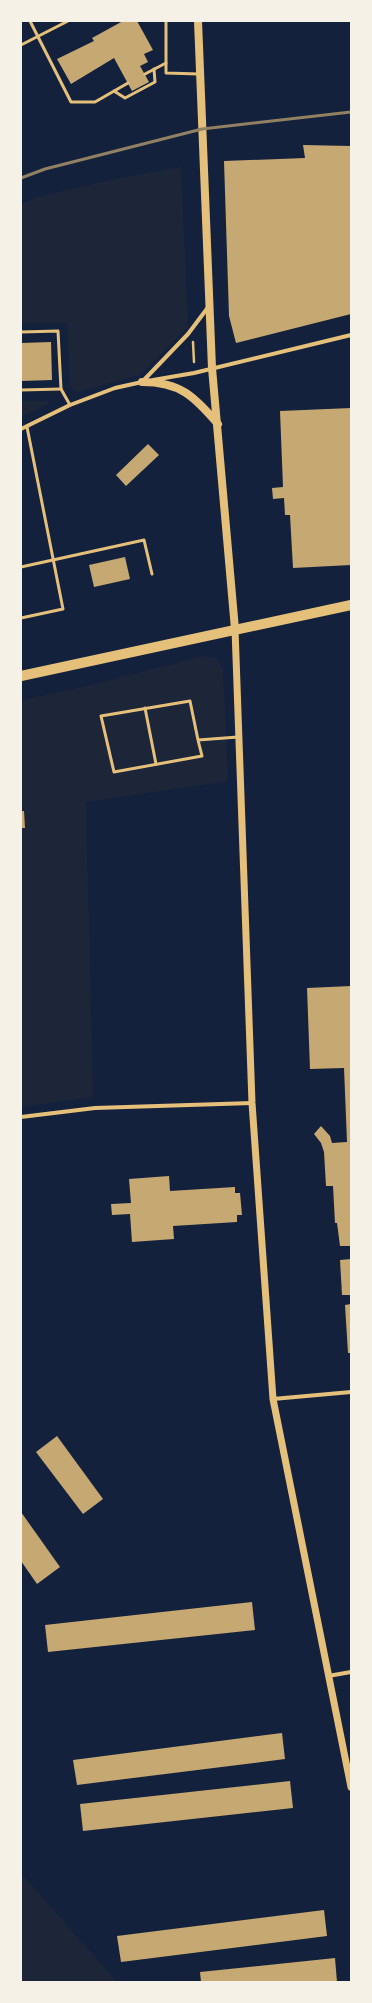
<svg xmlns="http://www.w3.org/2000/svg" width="372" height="2003" viewBox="0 0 372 2003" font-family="'Source Sans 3',sans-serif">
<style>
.green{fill:#1d2539}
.building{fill:#c6a872}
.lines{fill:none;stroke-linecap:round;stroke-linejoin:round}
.path{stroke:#e5c07b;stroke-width:2.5}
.service{stroke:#e5c07b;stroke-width:3}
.minor{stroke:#e5c07b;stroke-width:4}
.tertiary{stroke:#e5c07b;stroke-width:7}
.secondary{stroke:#e5c07b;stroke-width:8}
.primary{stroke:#e5c07b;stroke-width:10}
.rail{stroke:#918062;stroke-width:3}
</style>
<rect width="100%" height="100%" fill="#14213d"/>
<g class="green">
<path d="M181,167L188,327L140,375L78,392L73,390L70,385L67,323H21V205L37,197L115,179Z"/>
<path d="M21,401H48L49,404L21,417Z"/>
<path d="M204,656L216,658L223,669L228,781L86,802L93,1097L21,1107V700L83,687Z"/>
<path d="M21,1876L25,1878L117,1982H21Z"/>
</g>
<g class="building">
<path d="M123,21H137L153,50L144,54L148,62L140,66L149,82L132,91L114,58L71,84L57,59L94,41L92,38Z"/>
<path d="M303,145L351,146V314L236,343L229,316L224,161L305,158Z"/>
<path d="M51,342L52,380L21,381V343Z"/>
<path d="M351,408V565L293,568L290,515H285L284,498L273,499L272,488L283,487L280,411Z"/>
<path d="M148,444L159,455L126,486L116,475Z"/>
<path d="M125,557L130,579L94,587L89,565Z"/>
<path d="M21,811H24L25,828H21Z"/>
<path d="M351,986V1246H340L337,1223H335L333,1186H326L324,1152L321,1143L314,1134L321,1126L330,1136L332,1143L347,1142L344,1068L310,1069L307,988Z"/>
<path d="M169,1176L170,1191L235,1187V1193H240L242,1215H237V1222L173,1226L174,1239L132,1242L130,1214L112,1215L111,1204L131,1203L129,1179Z"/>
<path d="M351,1259V1295H342L340,1260Z"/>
<path d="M351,1304V1353H348L345,1305Z"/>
<path d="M57,1436L103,1499L83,1514L36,1452Z"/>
<path d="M21,1512L60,1567L37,1584L21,1561Z"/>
<path d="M252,1602L255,1630L48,1652L45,1625Z"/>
<path d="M282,1733L285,1759L77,1785L73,1760Z"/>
<path d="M290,1781L293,1808L83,1831L80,1804Z"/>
<path d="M324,1910L327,1936L121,1962L117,1936Z"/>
<path d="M335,1958L337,1982H201L200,1972Z"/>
</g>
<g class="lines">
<path class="path" d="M193,342L194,362"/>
<g class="service">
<path d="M30,21L71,102H95L128,83"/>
<path d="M166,21V73L199,74"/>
<path d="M21,45L68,21"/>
<path d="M145,74L166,63"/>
<path d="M114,91L125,98L155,82L154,69"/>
<path d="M21,332L58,331L61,389L70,405"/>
<path d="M21,390L61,389"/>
<path d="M21,567L144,540L152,574"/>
<path d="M21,618L63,609L27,427"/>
<path d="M145,708L156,764"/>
<path d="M198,740L202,756L114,772L101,716L190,701L198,740L238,737"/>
</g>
<g class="minor">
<path d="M153,380L194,373L351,335"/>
<path d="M142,382L188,334L209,306"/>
<path d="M21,429L70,405L115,388L142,382"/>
<path d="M21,1117L95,1108L252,1103"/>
<path d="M273,1399L351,1392"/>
<path d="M328,1676L351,1672"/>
</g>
<path class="tertiary" d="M235,629L252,1103L273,1399L351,1787"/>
<g class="secondary">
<path d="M198,21L212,368L235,629"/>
<path d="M142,382C180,382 194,396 218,424"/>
</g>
<path class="primary" d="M21,676L351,605"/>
<path class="rail" d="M21,178L45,169L202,129L351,112"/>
</g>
<rect width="372" height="2003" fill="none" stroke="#f6f1e7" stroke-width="44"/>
</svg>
